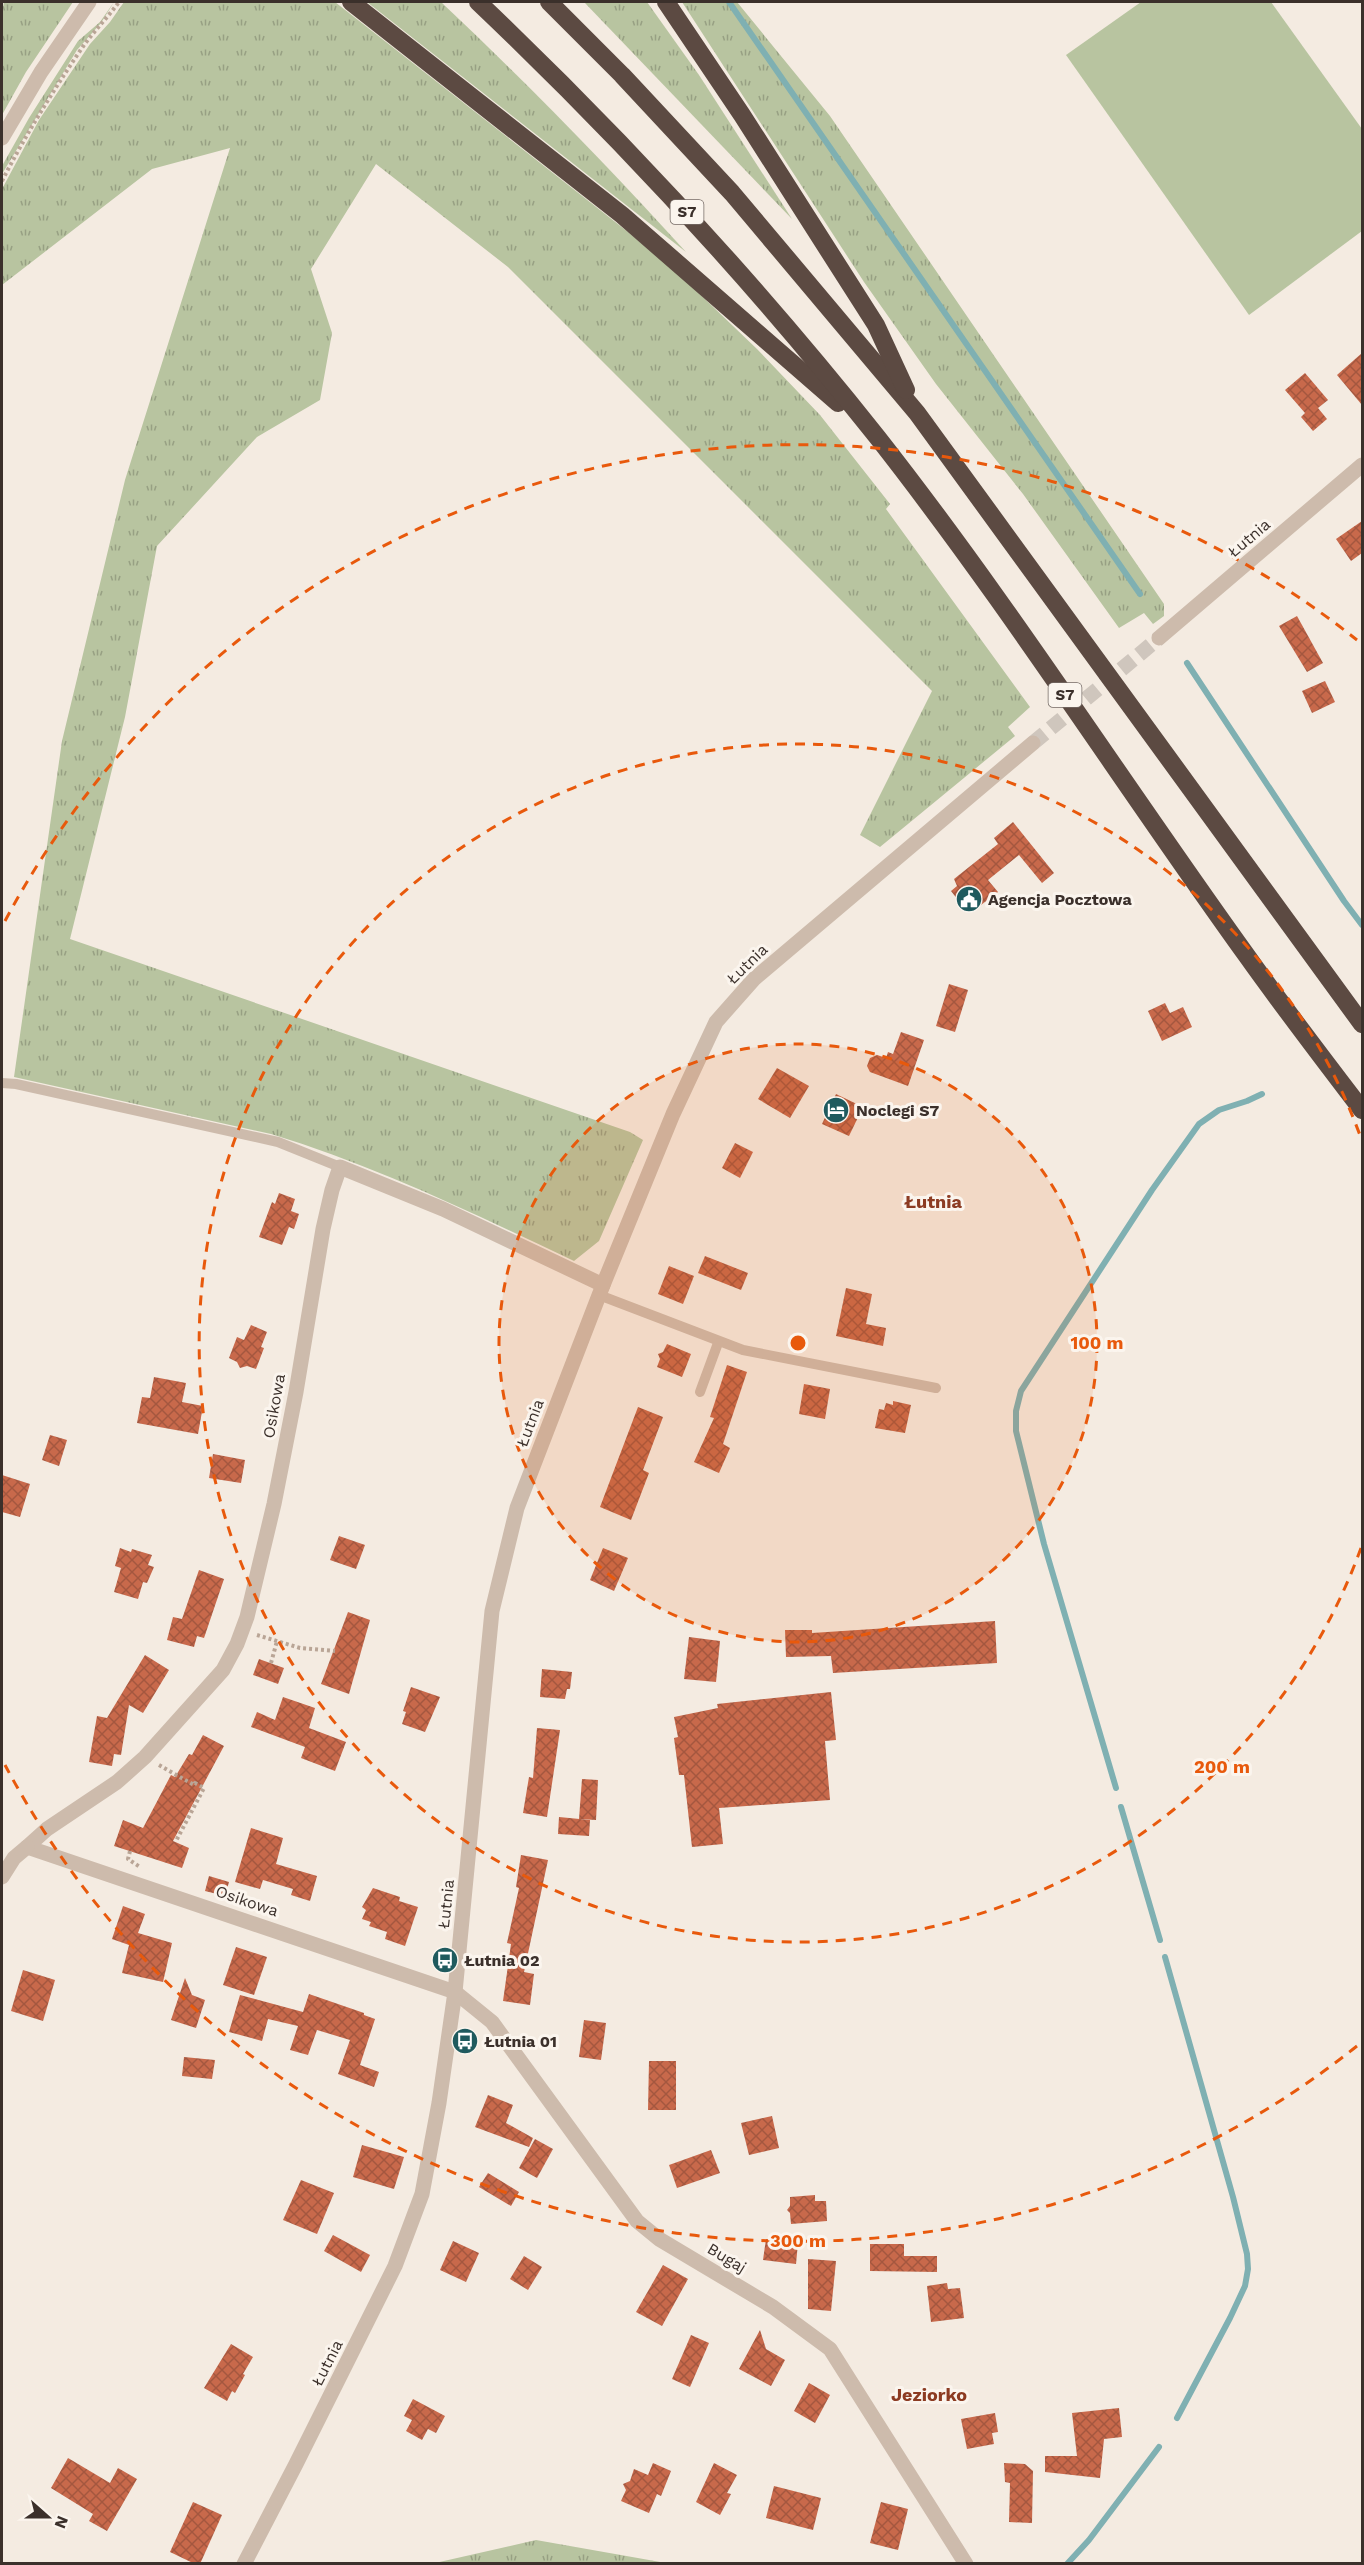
<svg xmlns="http://www.w3.org/2000/svg" width="1364" height="2565" viewBox="0 0 1364 2565" font-family="'Work Sans',sans-serif">
<style>
.grass{fill:url(#grass-tufts)}
.pitch{fill:#b8c4a0}
.lines{fill:none;stroke-linecap:round;stroke-linejoin:round}
.stream{stroke:#7fb0b2;stroke-width:6}
.building{fill:url(#building-cross-hatch)}
.minor-tunnel{stroke:#cfc6bd;stroke-width:15;stroke-dasharray:15 8;stroke-linecap:butt}
.path{stroke:#b9a596;stroke-width:4;stroke-dasharray:3 3;stroke-linecap:butt}
.service{stroke:#cdbbac;stroke-width:10}
.minor{stroke:#cdbbac;stroke-width:15}
.tertiary{stroke:#cdbbac;stroke-width:15}
.motorway{stroke:#5c4a42;stroke-width:18}
.ring{fill:none;stroke:#e8590c;stroke-width:3;stroke-dasharray:10 8}
.labels{text-anchor:middle;dominant-baseline:central;stroke-width:6;stroke-linejoin:round;paint-order:stroke}
.shield{fill:#fbf5ee;stroke:#756b66;stroke-width:1.5}
.shield-label{font-size:15px;font-weight:bold;fill:#3b302b}
.street-label{font-size:16px;fill:#3b302b;stroke:#fbf5ee}
.poi-label{font-size:16px;font-weight:bold;fill:#3b302b;stroke:#fbf5ee;text-anchor:start}
.neighbourhood-label{font-size:18px;font-weight:bold;fill:#8c3b22;stroke:#fbf5ee}
.centre{fill:#e8590c;stroke:#fbf5ee;stroke-width:3}
.ring-label{font-size:18px;text-anchor:middle;font-weight:bold;fill:#e8590c;stroke:#fbf5ee;stroke-width:6;stroke-linejoin:round;paint-order:stroke}
</style>
<defs>
<pattern id="grass-tufts" width="24" height="20" patternUnits="userSpaceOnUse" patternTransform="scale(1.5)"><rect width="24" height="20" fill="#b8c4a0"/><path d="M3 7l-1-3M5 7V3M7 7l1-3M15 17l-1-3M17 17v-4M19 17l1-3" fill="none" stroke="#97a083"/></pattern>
<pattern id="building-cross-hatch" width="8" height="8" patternUnits="userSpaceOnUse" patternTransform="scale(1.5)"><rect width="8" height="8" fill="#c8694b"/><path d="M0 0l8 8M0 8l8-8" fill="none" stroke="#a4573f"/></pattern>
</defs>
<rect width="100%" height="100%" fill="#f4ebe1"/>
<g class="grass">
<path d="M4,2H73L26,72L2,115V12Z"/>
<path d="M114,2L101,23L77,50L2,174V166L29,118L78,41L100,22Z"/>
<path d="M124,2H335L628,232L685,280L757,349L820,415L890,504L886,509L1030,707L1008,727L1015,736L880,847L860,835L932,691L508,267L376,164L311,269L332,333L320,400L257,437L157,546L125,717L70,939L630,1132L643,1140L599,1241L574,1261C475,1214 376,1166 271,1134L14,1077L62,741L125,480L230,148L152,169L2,285V189L39,120L90,44L110,22Z"/>
<path d="M367,2H441C526,82 607,165 686,252Z"/>
<path d="M584,2H647L699,75L792,219Z"/>
<path d="M682,2H737L830,116L1164,604V616L1153,624L1144,613L1119,628L1023,494L936,384L864,282Z"/>
<path d="M536,2540L666,2563H435Z"/>
</g>
<path class="pitch" d="M1141,2H1271L1362,129V231L1249,315L1066,55Z"/>
<g class="lines">
<g class="stream">
<path d="M729,2L1140,594"/>
<path d="M1187,663L1344,901L1362,925"/>
<path d="M1116,1788L1044,1544L1016,1431V1411L1021,1391L1152,1190L1199,1124L1219,1110L1247,1101L1262,1094"/>
<path d="M1121,1807L1160,1940"/>
<path d="M1165,1957L1233,2197L1247,2254L1248,2269L1245,2286L1230,2318L1177,2418"/>
<path d="M1067,2564L1089,2540L1159,2447"/>
</g>
</g>
<g class="building">
<path d="M1362,353V405L1337,375Z"/>
<path d="M1305,373L1328,400L1318,408L1327,419L1313,431L1301,417L1305,413L1285,390Z"/>
<path d="M1362,521V553L1351,561L1336,539Z"/>
<path d="M1297,616L1323,663L1307,672L1279,626Z"/>
<path d="M1325,681L1335,702L1312,713L1302,691Z"/>
<path d="M1013,822L1054,873L1042,883L1019,855L988,880L998,892L977,908L973,903L965,909L951,891L957,886L954,879L998,844L994,838Z"/>
<path d="M949,984L968,990L955,1032L936,1026Z"/>
<path d="M1165,1003L1170,1013L1183,1007L1192,1027L1162,1041L1148,1011Z"/>
<path d="M901,1032L924,1040L908,1086L870,1072L867,1066L870,1058L877,1055L886,1058L888,1052L893,1054Z"/>
<path d="M777,1068L809,1086L790,1118L758,1099Z"/>
<path d="M836,1094L863,1107L849,1136L822,1124Z"/>
<path d="M735,1143L753,1152L740,1178L722,1168Z"/>
<path d="M279,1193L295,1199L291,1211L299,1214L294,1229L289,1227L282,1245L259,1237L272,1202L275,1204Z"/>
<path d="M705,1256L748,1273L741,1290L698,1273Z"/>
<path d="M669,1266L694,1276L683,1304L658,1294Z"/>
<path d="M846,1288L872,1294L866,1324L886,1328L883,1346L836,1336Z"/>
<path d="M251,1325L267,1332L261,1347L264,1348L256,1369L247,1366L240,1368L237,1362L229,1358L237,1337L244,1340Z"/>
<path d="M667,1344L691,1354L682,1377L657,1367L660,1359L658,1354L663,1352Z"/>
<path d="M727,1365L747,1372L723,1444L730,1448L719,1473L694,1462L714,1418L710,1417Z"/>
<path d="M154,1377L186,1383L182,1402L203,1406L198,1434L137,1423L142,1397L150,1398Z"/>
<path d="M804,1384L830,1389L825,1419L799,1414Z"/>
<path d="M893,1401L911,1405L905,1433L875,1428L879,1409L884,1410L886,1403L893,1405Z"/>
<path d="M638,1407L663,1417L643,1470L649,1473L631,1520L600,1507Z"/>
<path d="M50,1435L67,1440L59,1466L42,1460Z"/>
<path d="M213,1454L245,1460L241,1483L209,1478Z"/>
<path d="M2,1475L30,1484L20,1517L2,1512Z"/>
<path d="M339,1536L365,1545L356,1569L330,1560Z"/>
<path d="M120,1548L131,1552L132,1549L152,1555L148,1565L154,1567L147,1583L143,1582L138,1599L114,1592L121,1568L115,1566Z"/>
<path d="M603,1548L628,1558L614,1591L590,1580Z"/>
<path d="M199,1570L224,1579L204,1638L197,1636L194,1647L167,1640L173,1617L182,1619Z"/>
<path d="M348,1612L370,1620L349,1694L321,1684Z"/>
<path d="M995,1621L997,1663L833,1673L831,1656L786,1657L785,1630H812V1633Z"/>
<path d="M689,1637L720,1641L716,1682L684,1679Z"/>
<path d="M145,1655L169,1670L143,1713L129,1705L121,1755L114,1754L112,1766L89,1762L97,1716L107,1718Z"/>
<path d="M259,1659L284,1668L278,1684L253,1675Z"/>
<path d="M542,1669L572,1672L570,1689H567L565,1699L540,1697Z"/>
<path d="M411,1687L440,1697L425,1732L402,1724L406,1712L403,1711Z"/>
<path d="M831,1692L836,1740L825,1741L830,1800L719,1808L723,1844L692,1847L684,1775H679L674,1738L678,1737L674,1717L718,1708L717,1704Z"/>
<path d="M283,1697L315,1708L309,1728L346,1742L335,1771L301,1758L305,1747L251,1727L257,1712L275,1720Z"/>
<path d="M537,1728L560,1730L547,1817L523,1813L529,1777L533,1778Z"/>
<path d="M203,1735L224,1746L173,1841L189,1848L182,1868L114,1846L123,1820L143,1828L171,1775L175,1777L189,1754L192,1755Z"/>
<path d="M582,1779L598,1780L596,1820L579,1819Z"/>
<path d="M559,1817L590,1820L589,1836L558,1834Z"/>
<path d="M251,1828L283,1838L276,1864L317,1876L310,1901L291,1895L293,1889L263,1880L260,1889L235,1882Z"/>
<path d="M521,1855L548,1860L524,1972L534,1974L530,2005L503,2001L511,1944L507,1943L519,1888L516,1887Z"/>
<path d="M209,1876L229,1882L225,1896L205,1891Z"/>
<path d="M373,1888L400,1897L399,1901L418,1907L405,1946L385,1939L387,1932L369,1926L371,1922L362,1919L366,1910L362,1907Z"/>
<path d="M123,1906L145,1914L138,1933L172,1943L163,1982L122,1973L129,1945L112,1939Z"/>
<path d="M236,1947L267,1957L254,1995L223,1985Z"/>
<path d="M23,1970L55,1980L43,2021L11,2011Z"/>
<path d="M185,1978L192,1995L205,2000L196,2028L171,2020Z"/>
<path d="M309,1994L364,2013V2015L375,2019L360,2065L379,2072L374,2087L338,2074L350,2040L317,2030L308,2055L290,2050L298,2026L268,2019L262,2041L229,2032L240,1995L303,2012Z"/>
<path d="M584,2020L606,2023L601,2060L579,2057Z"/>
<path d="M184,2057L215,2060L212,2079L182,2076Z"/>
<path d="M649,2061H676V2110H648Z"/>
<path d="M488,2095L513,2105L506,2123L533,2138L529,2147L475,2127Z"/>
<path d="M772,2116L779,2148L749,2155L741,2123Z"/>
<path d="M535,2139L553,2149L537,2178L519,2168Z"/>
<path d="M362,2145L404,2157L394,2189L353,2177Z"/>
<path d="M711,2150L720,2173L677,2188L669,2165Z"/>
<path d="M488,2173L519,2192L511,2206L479,2187Z"/>
<path d="M301,2180L334,2193L317,2234L283,2220Z"/>
<path d="M815,2195V2201H826L827,2221L791,2224L790,2213L787,2210L790,2206V2197Z"/>
<path d="M333,2235L370,2255L361,2272L324,2251Z"/>
<path d="M766,2239L798,2243L796,2264L763,2260Z"/>
<path d="M453,2241L479,2253L466,2282L440,2270Z"/>
<path d="M870,2244H904V2256H937V2272L870,2271Z"/>
<path d="M524,2256L542,2267L528,2290L510,2279Z"/>
<path d="M808,2259L836,2261L831,2311L808,2309Z"/>
<path d="M663,2265L688,2279L662,2326L636,2312Z"/>
<path d="M947,2283L948,2289L960,2288L964,2318L931,2322L927,2286Z"/>
<path d="M760,2330L766,2349L785,2360L771,2386L739,2369Z"/>
<path d="M691,2335L709,2343L690,2387L672,2379Z"/>
<path d="M231,2344L253,2357L243,2374L245,2375L235,2393L232,2391L227,2401L204,2388Z"/>
<path d="M809,2383L830,2395L815,2423L794,2411Z"/>
<path d="M413,2399L445,2416L436,2433L428,2429L422,2440L406,2431L412,2420L404,2416Z"/>
<path d="M1119,2408L1122,2437L1104,2439L1100,2478L1045,2472V2456H1077L1072,2413Z"/>
<path d="M995,2413L998,2432L992,2433L994,2444L967,2449L961,2419Z"/>
<path d="M68,2458L110,2483L118,2468L137,2479L107,2531L89,2521L93,2514L51,2488Z"/>
<path d="M653,2463L671,2471L661,2496L657,2494L649,2513L621,2501L626,2490L623,2484L630,2481L634,2469L648,2475Z"/>
<path d="M714,2463L737,2475L727,2493L731,2494L720,2515L696,2502Z"/>
<path d="M1004,2463L1025,2464L1033,2471L1032,2523L1009,2522L1010,2483L1005,2482Z"/>
<path d="M774,2486L821,2498L813,2530L766,2518Z"/>
<path d="M193,2502L222,2515L200,2564H195L170,2552Z"/>
<path d="M881,2502L908,2509L898,2550L870,2543Z"/>
</g>
<g class="lines">
<path class="minor-tunnel" d="M1033,743L1159,638"/>
<g class="path">
<path d="M2,181C26,134 54,89 84,45C95,30 108,17 119,2"/>
<path d="M257,1635L300,1648L335,1651"/>
<path d="M271,1663L277,1641"/>
<path d="M159,1765L194,1785L195,1783L204,1788L176,1841"/>
<path d="M130,1851L128,1859L140,1867"/>
</g>
<g class="service">
<path d="M2,1083L16,1084L278,1142L340,1167"/>
<path d="M599,1295L743,1350L936,1388"/>
<path d="M700,1392L718,1343"/>
</g>
<g class="minor">
<path d="M1159,638L1362,465"/>
<path d="M603,1285L443,1209L340,1167L332,1190L323,1229L296,1392L274,1504L247,1617L237,1644L223,1670L145,1757L117,1782L47,1829L27,1847L455,1992L492,2022L637,2221L659,2239L773,2307L830,2349L966,2564"/>
<path d="M2,1877L14,1858L27,1847"/>
<path d="M244,2564L296,2464L395,2266L422,2194L439,2103L455,1992L492,1611L517,1508L603,1285L673,1114L716,1022L754,979L1033,743"/>
</g>
<path class="tertiary" d="M2,138L41,72L89,2"/>
<g class="motorway">
<path d="M351,2L622,215L838,403"/>
<path d="M478,2C621,138 755,283 878,438C1009,605 1123,784 1247,956C1284,1008 1323,1059 1362,1110"/>
<path d="M549,2L622,75L732,193L917,413L1362,1024"/>
<path d="M666,2L742,115L876,325L906,390"/>
</g>
</g>
<circle cx="798" cy="1343" r="299" fill="#e8590c" fill-opacity=".12"/>
<g class="ring">
<circle cx="798" cy="1343" r="299"/>
<path d="M1361 1548A599 599 0 1 1 1361 1138"/>
<path d="M1357 2046A898 898 0 0 1 5 1765M5 921A898 898 0 0 1 1357 640"/>
</g>
<defs>
<symbol id="civic-disc" viewBox="-11 -11 22 22"><circle r="9.5" fill="#1f5a5e" stroke="#fbf5ee"/><path d="M-.6-6.5H3V-4.5H.6V-3L4-1V1h2V6H-6V1h2V-1L-.6-3ZM-1.2 2.5V6h2.4V2.5Z" fill="#fff"/></symbol>
<symbol id="hotel-disc" viewBox="-11 -11 22 22"><circle r="9.5" fill="#1f5a5e" stroke="#fbf5ee"/><path d="M-6-4.5h1.5V1H6V5H4.5V3h-9V5H-6ZM-4 0a1.8 1.8 0 1 1 3.6 0ZM.5 0V-2.5h3Q6-2.5 6 0Z" fill="#fff"/></symbol>
<symbol id="bus-disc" viewBox="-11 -11 22 22"><circle r="9.5" fill="#1f5a5e" stroke="#fbf5ee"/><path d="M-5-6H5V4H4V6H2V4H-2V6H-4V4H-5ZM-3.5-4V0h7V-4ZM-3.5 1.2v1.5H-2V1.2ZM2 1.2v1.5H3.5V1.2Z" fill="#fff"/></symbol>
</defs>
<g fill-rule="evenodd">
<use href="#civic-disc" x="954" y="884" width="30" height="30"/>
<use href="#hotel-disc" x="821" y="1095" width="30" height="30"/>
<use href="#bus-disc" x="430" y="1945" width="30" height="30"/>
<use href="#bus-disc" x="450" y="2026" width="30" height="30"/>
</g>
<g class="labels">
<g class="shield">
<rect x="670.5" y="200" width="33" height="24" rx="4.5"/>
<rect x="1048.5" y="683" width="33" height="24" rx="4.5"/>
</g>
<g class="shield-label">
<text x="687" y="212">S7</text>
<text x="1065" y="695">S7</text>
</g>
<g class="street-label">
<text transform="translate(1249 538) rotate(-40)">Łutnia</text>
<text transform="translate(747 964) rotate(-44)">Łutnia</text>
<text transform="translate(274 1406) rotate(-80)">Osikowa</text>
<text transform="translate(530 1423) rotate(-69)">Łutnia</text>
<text transform="translate(247 1901) rotate(19)">Osikowa</text>
<text transform="translate(446 1904) rotate(-84)">Łutnia</text>
<text transform="translate(727 2258) rotate(31)">Bugaj</text>
<text transform="translate(327 2363) rotate(-63)">Łutnia</text>
</g>
<g class="poi-label">
<text x="988" y="899">Agencja Pocztowa</text>
<text x="856" y="1110">Noclegi S7</text>
<text x="464" y="1960">Łutnia 02</text>
<text x="484" y="2041">Łutnia 01</text>
</g>
<g class="neighbourhood-label">
<text x="933" y="1201">Łutnia</text>
<text x="929" y="2394">Jeziorko</text>
</g>
</g>
<circle cx="798" cy="1343" r="9" class="centre"/>
<g class="ring-label">
<text x="1097" y="1349">100 m</text>
<text x="1222" y="1773">200 m</text>
<text x="798" y="2247">300 m</text>
</g>
<rect width="1364" height="2565" fill="none" stroke="#3b302b" stroke-width="6"/>
<g transform="translate(48 2517) rotate(111)" stroke="#fbf5ee" stroke-width="4.5" paint-order="stroke">
<path d="M0-4.5L10 22L0 15L-10 22Z" fill="#3b302b"/>
<text y="-9" font-size="16" font-weight="bold" text-anchor="middle" fill="#3b302b">N</text>
</g>
</svg>
